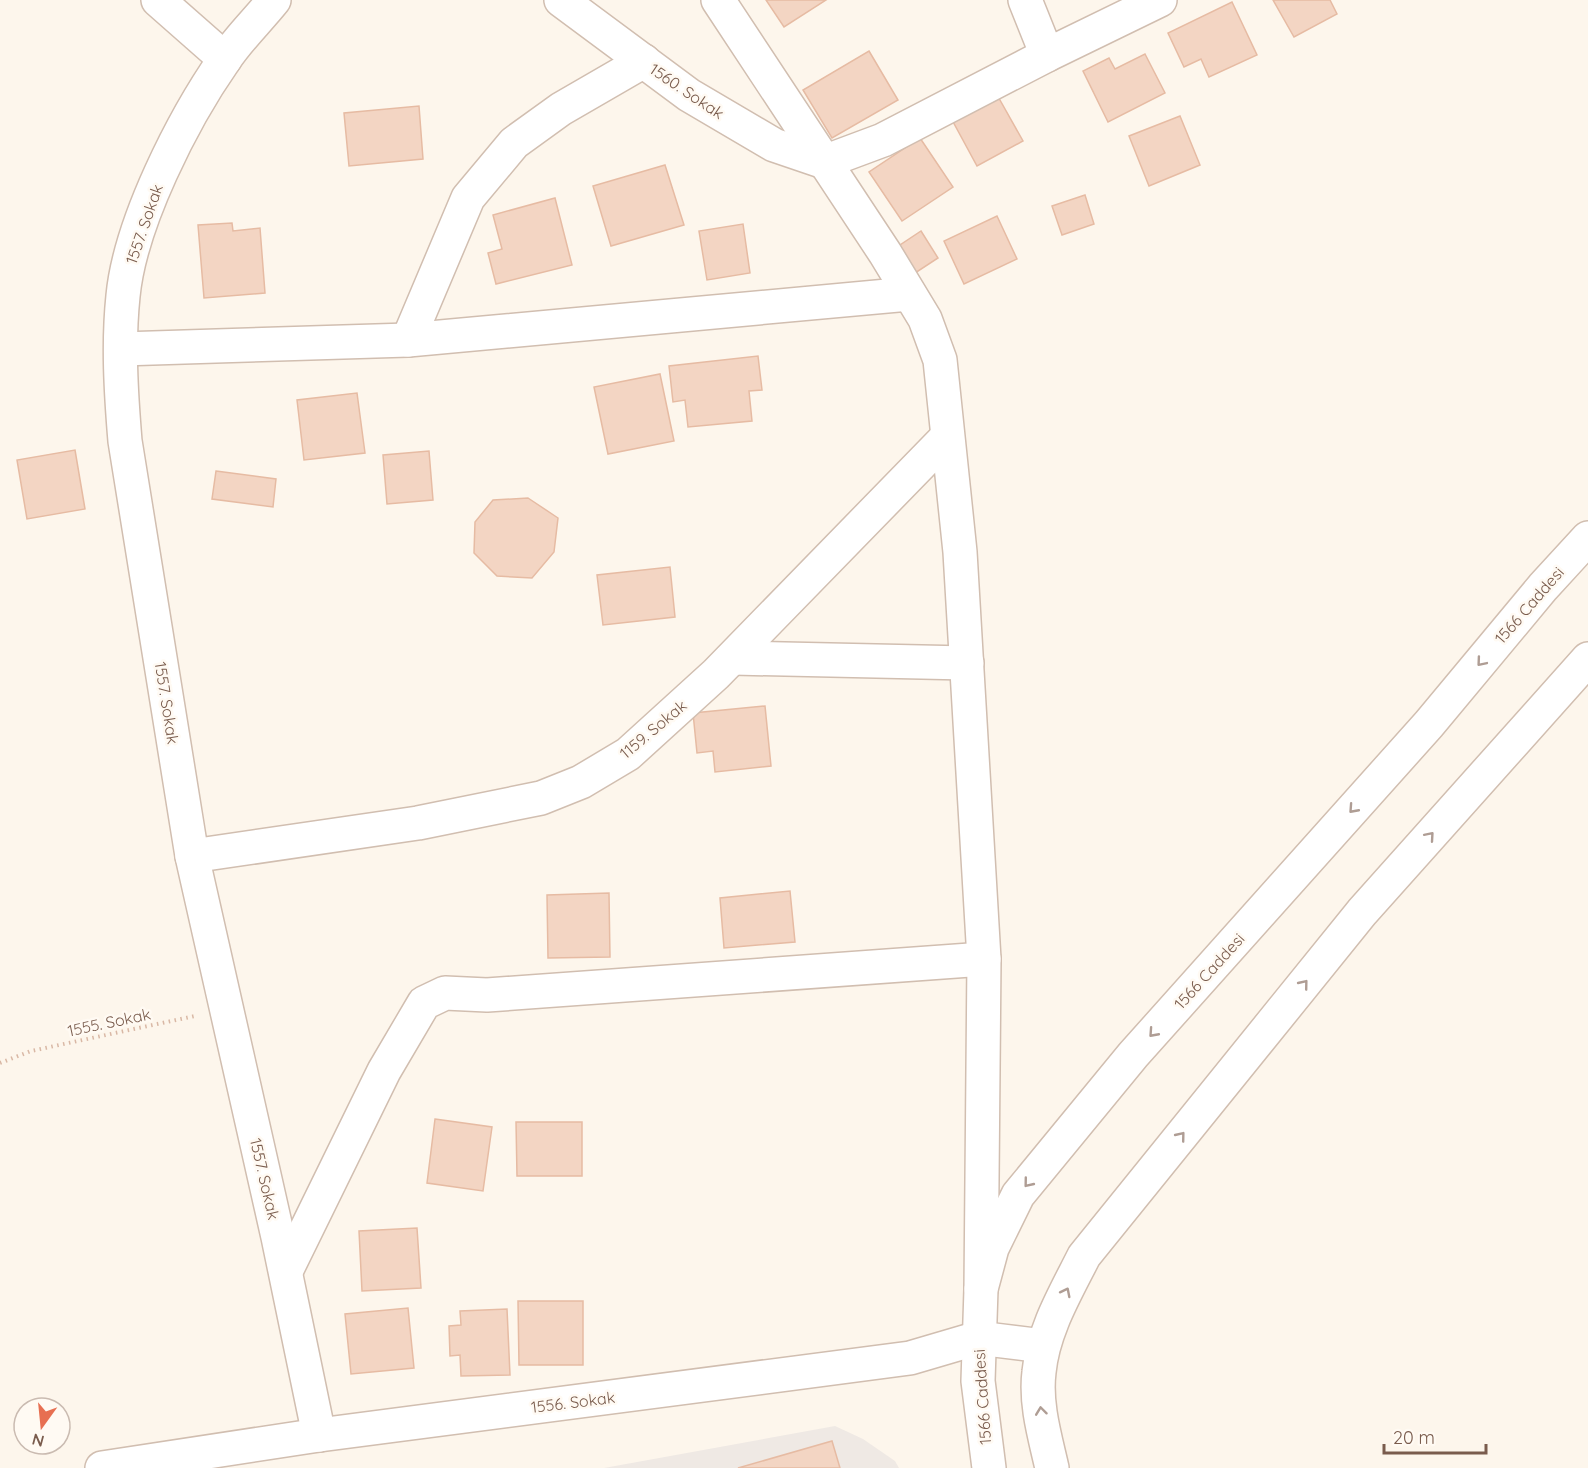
<svg xmlns="http://www.w3.org/2000/svg" width="1588" height="1468" viewBox="0 0 1588 1468" font-family="Quicksand,sans-serif">
<style>
.industrial{fill:#efe9e4}
.building{fill:#f3d5c3;stroke:#e6bba3;stroke-width:1.5}
.lines{fill:none;stroke-linecap:round;stroke-linejoin:round}
.minor-casing{stroke:#d1beb0;stroke-width:36}
.path{stroke:#d9b8a5;stroke-width:4;stroke-dasharray:1.5 4.5;stroke-linecap:butt}
.minor{stroke:#fff;stroke-width:33}
.oneway{stroke:#af9d94}
.labels{text-anchor:middle;dominant-baseline:central;stroke-width:5;stroke-linejoin:round;paint-order:stroke}
.street-label{font-size:16px;fill:#7a5c4d;stroke:#fffaf3}
</style>
<rect width="100%" height="100%" fill="#fdf6ec"/>
<path class="industrial" d="M835,1426L863,1439L895,1461L899,1468H604Z"/>
<g class="building">
<path d="M766,0H826L784,27Z"/>
<path d="M1273,0H1330L1337,14L1294,37Z"/>
<path d="M1232,2L1257,55L1209,77L1201,59L1184,67L1168,33Z"/>
<path d="M869,51L898,100L832,138L803,90Z"/>
<path d="M1145,54L1165,93L1108,122L1083,71L1109,58L1115,69Z"/>
<path d="M996,93L1023,141L977,166L951,118Z"/>
<path d="M419,106L423,159L349,166L344,113Z"/>
<path d="M1180,116L1200,165L1149,186L1129,136Z"/>
<path d="M920,138L953,187L902,221L869,172Z"/>
<path d="M665,165L684,225L611,246L593,186Z"/>
<path d="M1085,195L1094,224L1062,235L1052,206Z"/>
<path d="M555,198L572,265L496,284L488,253L502,249L493,215Z"/>
<path d="M997,216L1017,259L964,284L944,241Z"/>
<path d="M232,223L233,231L260,228L265,293L204,298L198,225Z"/>
<path d="M743,224L750,273L707,280L699,231Z"/>
<path d="M921,231L938,258L906,279L888,253Z"/>
<path d="M758,356L762,390L749,391L752,421L688,427L685,400L673,402L669,366Z"/>
<path d="M660,374L674,441L608,454L594,387Z"/>
<path d="M357,393L365,453L304,460L297,400Z"/>
<path d="M75,450L85,509L27,519L17,460Z"/>
<path d="M429,451L433,500L387,504L383,455Z"/>
<path d="M216,471L276,479L273,507L212,499Z"/>
<path d="M528,498L558,518L554,552L532,578L497,576L474,553L475,522L493,500Z"/>
<path d="M670,567L675,617L603,625L597,575Z"/>
<path d="M765,706L771,766L715,772L713,751L697,753L693,713Z"/>
<path d="M790,891L795,942L724,948L720,898Z"/>
<path d="M609,893L610,957L548,958L547,895Z"/>
<path d="M435,1119L492,1127L483,1191L427,1183Z"/>
<path d="M516,1122H582V1176H517Z"/>
<path d="M417,1228L421,1288L362,1291L359,1231Z"/>
<path d="M518,1301H583V1365H519Z"/>
<path d="M408,1308L414,1368L351,1374L345,1314Z"/>
<path d="M507,1309L510,1375L461,1376L460,1355L450,1356L449,1326L461,1325L460,1311Z"/>
<path d="M832,1441L840,1468H738Z"/>
</g>
<g class="lines">
<defs>
<g id="minor">
<path d="M158,0L225,59"/>
<path d="M274,0C258,20 239,38 225,59C183,119 130,223 123,296C118,344 121,393 125,441L192,856L278,1237L319,1435"/>
<path d="M561,0L689,95L774,145L824,162L883,140L1047,55L1160,0"/>
<path d="M718,0L885,253L925,319L940,360L960,552L984,959L981,1289"/>
<path d="M1025,0L1047,55"/>
<path d="M408,340L468,198L514,143L561,109L644,61"/>
<path d="M121,349L408,340L909,294"/>
<path d="M733,658L967,663"/>
<path d="M192,856L418,823L541,798L581,782L628,754L716,674L947,437"/>
<path d="M286,1271L384,1071L424,1003L445,993L487,995L984,959"/>
<path d="M102,1468L319,1435L910,1358L978,1338L1043,1346"/>
<path d="M989,1468L978,1381L981,1289L992,1248L1018,1195L1133,1055L1429,724L1543,587L1588,538"/>
<path d="M1052,1468C1045,1437 1035,1404 1039,1372C1043,1330 1066,1292 1084,1256L1362,912L1588,659"/>
</g>
</defs>
<use href="#minor" class="minor-casing"/>
<path class="path" d="M0,1063L31,1051L195,1016"/>
<use href="#minor" class="minor"/>
</g>
<defs><path id="oneway-chevron" d="M-2-3.5L2.5 0L-2 3.5" fill="none" stroke-width="1.6" stroke-linecap="round" stroke-linejoin="round" transform="scale(1.5)"/></defs>
<g class="oneway">
<use href="#oneway-chevron" transform="translate(1481 662) rotate(130)"/>
<use href="#oneway-chevron" transform="translate(1353 809) rotate(132)"/>
<use href="#oneway-chevron" transform="translate(1430 836) rotate(-49)"/>
<use href="#oneway-chevron" transform="translate(1304 984) rotate(-51)"/>
<use href="#oneway-chevron" transform="translate(1153 1033) rotate(132)"/>
<use href="#oneway-chevron" transform="translate(1181 1136) rotate(-51)"/>
<use href="#oneway-chevron" transform="translate(1028 1183) rotate(129)"/>
<use href="#oneway-chevron" transform="translate(1066 1292) rotate(-63)"/>
<use href="#oneway-chevron" transform="translate(1041 1411) rotate(-97)"/>
</g>
<g class="labels">
<g class="street-label">
<text transform="translate(687 91) rotate(34)">1560. Sokak</text>
<text transform="translate(144 224) rotate(-71)">1557. Sokak</text>
<text transform="translate(1529 605) rotate(-49)">1566 Caddesi</text>
<text transform="translate(167 703) rotate(81)">1557. Sokak</text>
<text transform="translate(653 729) rotate(-40)">1159. Sokak</text>
<text transform="translate(1209 971) rotate(-48)">1566 Caddesi</text>
<text transform="translate(109 1022) rotate(-12)">1555. Sokak</text>
<text transform="translate(265 1179) rotate(77)">1557. Sokak</text>
<text transform="translate(982 1397) rotate(-94)">1566 Caddesi</text>
<text transform="translate(573 1402) rotate(-7)">1556. Sokak</text>
</g>
</g>
<g transform="translate(42 1426) rotate(195)"><circle r="28" fill="#fffaf3" stroke="#cabbb1" stroke-width="1.5"/>
<path d="M0-4.5L10 22L0 15L-10 22Z" fill="#e76f51"/>
<text y="-9" font-size="16" font-weight="bold" text-anchor="middle" fill="#7a5c4d">N</text>
</g>
<path d="M1384 1444v9h102v-9" fill="none" stroke="#7a5c4d" stroke-width="3"/>
<text x="1393" y="1444" font-size="18" fill="#7a5c4d" stroke="#fffaf3" stroke-width="4.5" paint-order="stroke">20 m</text>
</svg>
